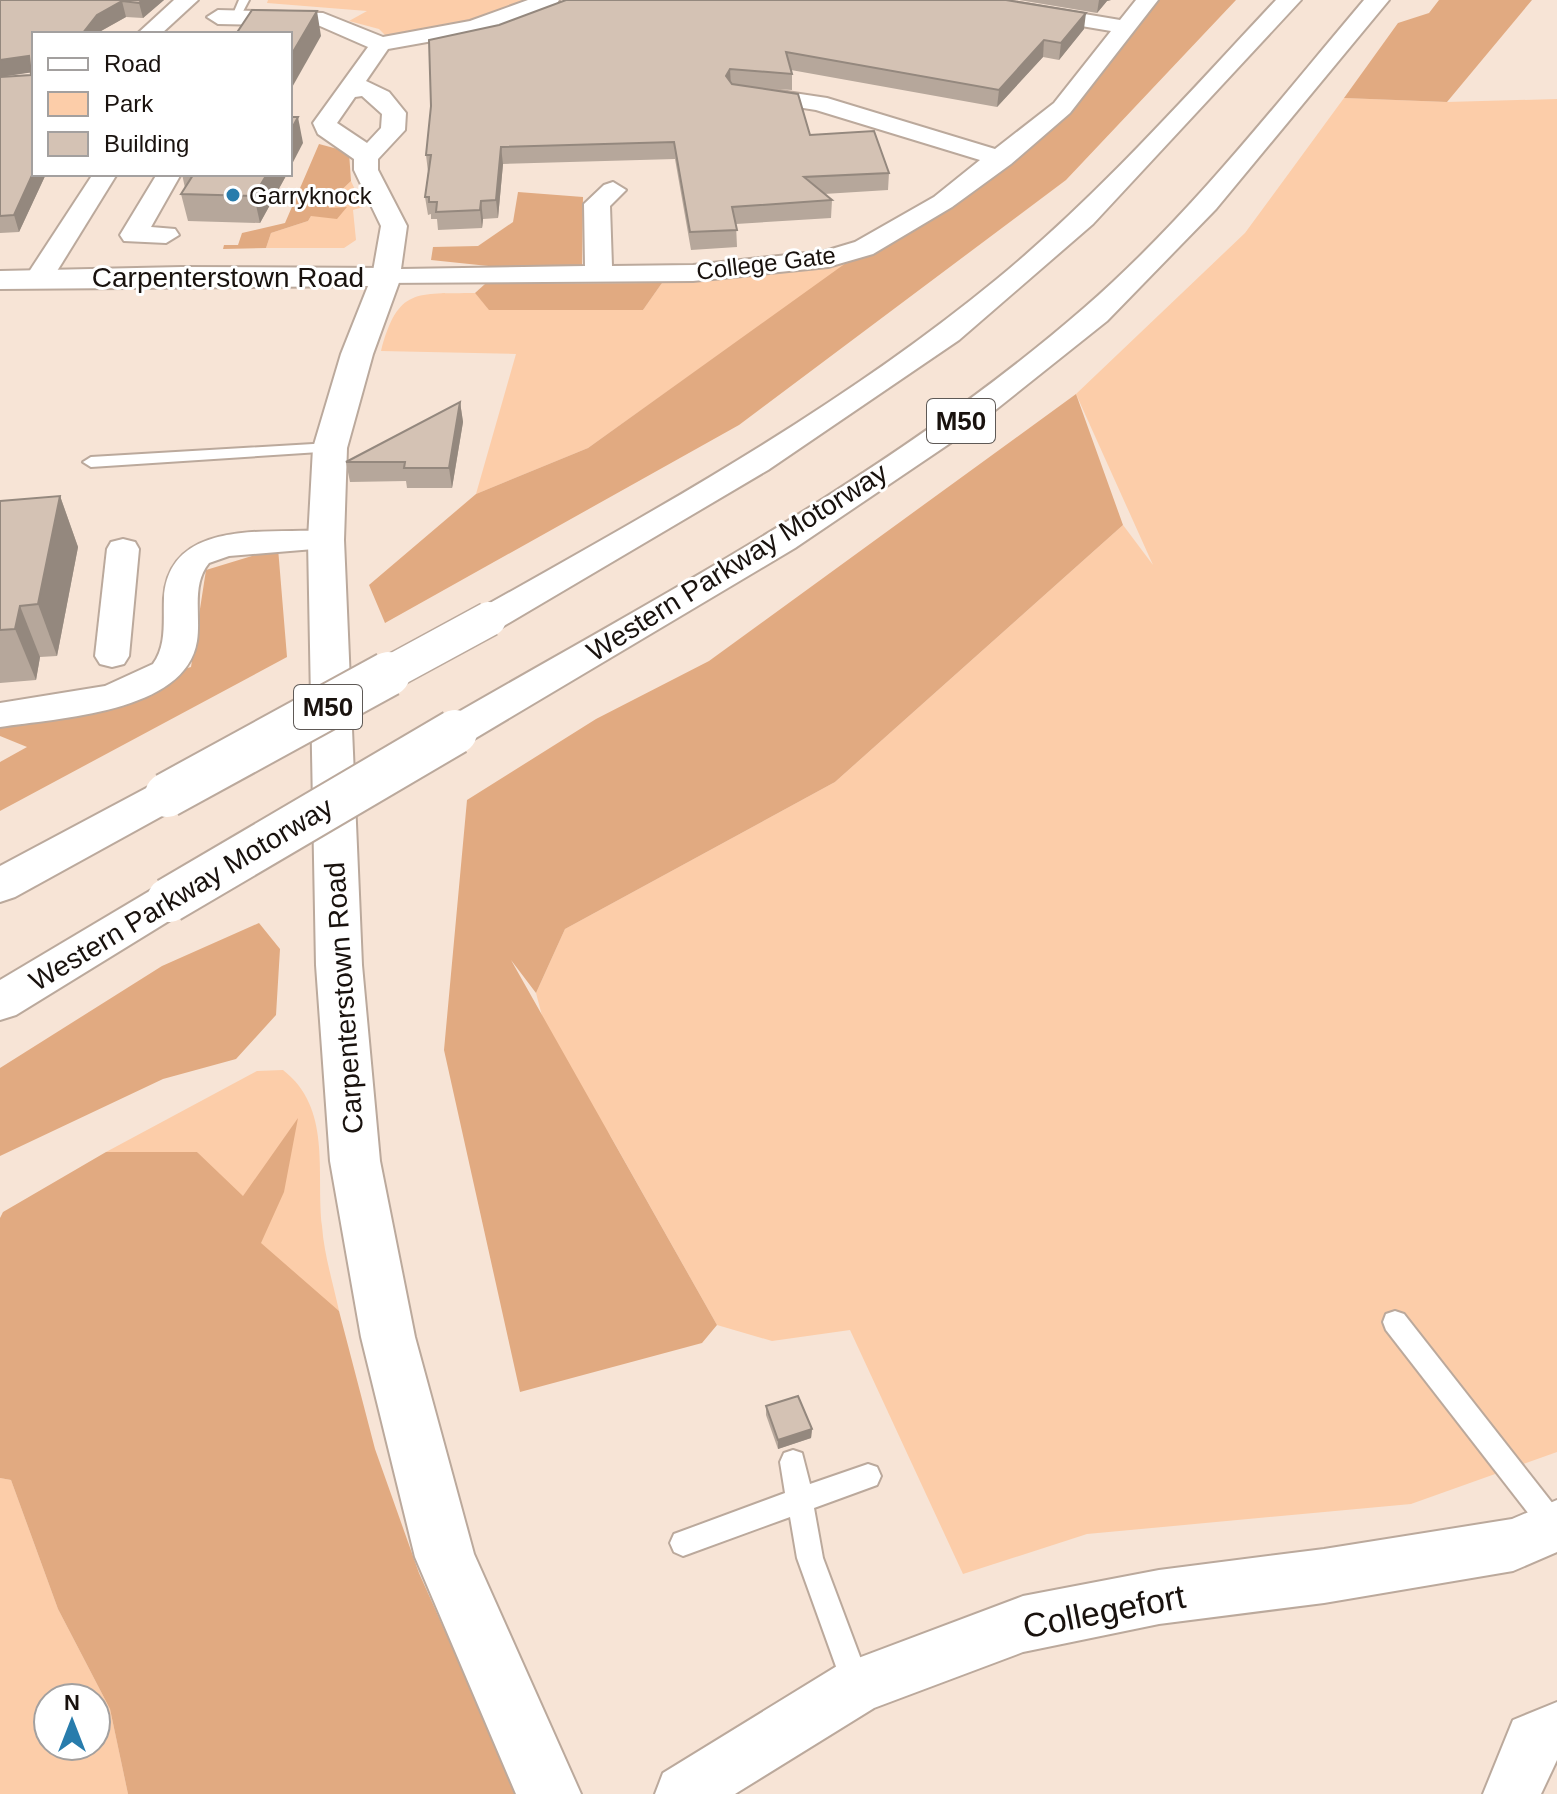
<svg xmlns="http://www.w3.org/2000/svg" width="1557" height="1794" viewBox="0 0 1557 1794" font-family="Helvetica,sans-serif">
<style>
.green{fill:#fccda9;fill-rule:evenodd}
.forest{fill:#e1aa81}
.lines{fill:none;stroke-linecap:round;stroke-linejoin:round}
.lane-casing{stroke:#bba99c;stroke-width:4}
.street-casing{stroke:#bba99c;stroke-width:4}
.secondary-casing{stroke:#bba99c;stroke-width:4}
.highway-casing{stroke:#bba99c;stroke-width:4}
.lane{fill:#fff;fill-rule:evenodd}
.street{fill:#fff;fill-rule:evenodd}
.secondary{fill:#fff;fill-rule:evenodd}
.highway{fill:#fff;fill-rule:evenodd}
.highway-bridge-far1-casing{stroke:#bba99c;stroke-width:37;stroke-linecap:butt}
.highway-bridge-casing{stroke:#bba99c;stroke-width:48;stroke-linecap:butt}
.highway-bridge-far1{stroke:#fff;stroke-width:34}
.highway-bridge{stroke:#fff;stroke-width:44}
.wall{fill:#b6a79b}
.shaded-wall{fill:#94887e}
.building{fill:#d4c2b4;stroke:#94887e;stroke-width:2}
.poi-dot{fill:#287cac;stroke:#fff;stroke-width:3}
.labels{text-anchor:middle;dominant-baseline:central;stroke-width:6;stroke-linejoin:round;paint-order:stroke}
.far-poi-label{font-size:24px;fill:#19120e;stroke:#fff;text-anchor:start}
.far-street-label{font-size:24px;fill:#19120e;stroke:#fff}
.shield{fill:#fff;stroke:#5e5956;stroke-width:2}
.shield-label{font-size:26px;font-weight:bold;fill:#19120e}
.street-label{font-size:28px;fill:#19120e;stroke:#fff}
.near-street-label{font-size:34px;fill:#19120e;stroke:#fff}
</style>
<rect width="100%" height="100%" fill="#f7e4d6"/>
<g class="green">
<path d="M268,0H534L479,21L387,37L379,29L349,21L367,11L267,3Z"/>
<path d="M1344,98L1447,102L1557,99V1452L1411,1504L1087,1534L963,1574L850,1330L772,1341L717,1325L611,1137L549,1042L536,993L565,929L835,782L1123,525L1153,565L1076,394L1245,233Z"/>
<path d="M351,181L363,207L353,210L356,240L344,248H266L271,233L308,221L311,216L346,208L329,209L331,200Z"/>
<path d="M856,257L588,448L476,494L516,354L381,351C398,287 416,294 475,293L490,310H643L662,283L810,267Z"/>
<path d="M283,1070C332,1108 316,1171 322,1226C324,1254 333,1283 339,1311L246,1248L197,1152H106L257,1071Z"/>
<path d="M0,1478L11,1480L58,1609L110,1709L128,1794H0ZM48,1698H96V1746H48Z"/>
</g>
<g class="forest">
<path d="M1157,0H1236L1066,180L739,425L385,623L369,585L476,494L588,448L1062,108L1135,29Z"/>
<path d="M1439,0H1532L1447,102L1344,98L1398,23L1429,13Z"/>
<path d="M319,144L349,152L351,181L331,200L329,208L347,207L337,219L311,216L308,221L271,233L266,248L223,249L224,245H238L242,233L285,223Z"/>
<path d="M518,192L583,197L582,266L557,273L431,260L433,247L478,246L513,222Z"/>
<path d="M662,283L643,310H489L475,293L485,284Z"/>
<path d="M1076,394L1123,525L835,782L565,929L536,993L511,960L717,1325L702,1343L520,1392L444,1050L467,800L596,719L709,661Z"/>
<path d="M278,548L287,657L0,811V762L27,747L0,736V725L191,667L206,570Z"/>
<path d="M259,923L280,949L276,1015L236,1059L163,1079L0,1156V1068L162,966Z"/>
<path d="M298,1118L284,1192L261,1243L339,1311L375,1449L419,1573L518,1794H128L110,1709L58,1609L11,1480L0,1478V1218L3,1212L106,1152H197L243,1196Z"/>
</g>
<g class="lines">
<defs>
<g id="lane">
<path d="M239,0H249L239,19H231Z"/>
<path d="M330,443L335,445V451L91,467L83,462L91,457Z"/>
<path d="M1395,1311L1404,1314L1557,1509V1539L1546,1536L1386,1330L1383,1322L1386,1314Z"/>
<path d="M793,1450L802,1453L810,1484L868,1464L877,1467L881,1476L877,1485L814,1508L823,1558L871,1686L867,1696L857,1700L847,1696L843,1686L797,1558L790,1517L683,1556L674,1552L670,1543L674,1534L785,1493L780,1462L784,1453Z"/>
</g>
<g id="street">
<path d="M174,0H198L161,34H137Z"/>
<path d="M528,0H559L556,5L483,32L388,49L366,81L389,92L406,113L405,130L378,159V170L407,226L401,269L585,266L584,204L604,185L613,182L626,190L610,206L612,266L693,265L825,251L855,242L934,197L980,160L816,110L739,98L735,93L739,88L747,86L827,98L995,149L1054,103L1111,31L963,6L952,0H1001L1120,20L1136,0H1158L1070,113L1011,164L952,207L873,254L828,267L693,281L376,283L372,277L381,226L354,170V159L318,134L313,123L368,47L320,26L218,24L207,17L218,10L323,13L383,37L470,21ZM362,96L382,114L381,128L367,143L337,123L355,97Z"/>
<path d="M93,174H117L49,284H29L25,278Z"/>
<path d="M157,174H181L151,227L175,229L179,235L166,243L124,241L120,235Z"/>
<path d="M326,530L338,533L342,540L338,547L229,556L209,563C191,585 201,615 197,641C186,713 57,718 0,727V703L105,686L153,664C167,645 163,621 164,598C169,518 268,534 326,530Z"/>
<path d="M123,539L135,542L139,549L129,656L124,664L112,667L100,664L95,656L107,549L111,542Z"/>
<path d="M1557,1500V1552L1513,1571L1324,1603L1159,1624L1023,1652L874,1708L735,1794H655L663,1773L837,1666L1023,1596L1159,1570L1324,1549L1512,1519Z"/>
<path d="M1557,1702V1760L1541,1794H1483L1513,1720Z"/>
</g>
<path id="secondary" d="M182,267L386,268L397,271L401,277L373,354L347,448L344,540L362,965L380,1161L415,1337L474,1554L581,1794H516L415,1557L361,1337L330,1161L316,965L308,540L313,448L341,354L368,286L0,289V271Z"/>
<g id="highway">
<path d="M1276,0H1301L1093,224L959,340L768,470L502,627L489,631L476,627L470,619L476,611C655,510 838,410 997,279C1099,195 1186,96 1276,0Z"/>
<path d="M1364,0H1389L1216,209L1107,321L974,427L795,548L469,742L455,745L441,742L435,732L441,722C661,595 892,475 1084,308C1189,217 1275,105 1364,0Z"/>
<path d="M167,781L182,785L188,795L182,805L15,897L0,902V866L152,785Z"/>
<path d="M169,884L185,889L191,900L185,911L16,1015L0,1020V980L153,889Z"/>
</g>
</defs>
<use href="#lane" class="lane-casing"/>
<use href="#street" class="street-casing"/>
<use href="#secondary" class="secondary-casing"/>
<use href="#highway" class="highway-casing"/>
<use href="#lane" class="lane"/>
<use href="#street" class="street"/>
<use href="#secondary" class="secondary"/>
<use href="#highway" class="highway"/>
<defs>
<path id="highway-bridge-far1" d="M384,676L489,619"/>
<g id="highway-bridge">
<path d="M167,795L388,674"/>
<path d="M169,900L455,732"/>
</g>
</defs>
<use href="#highway-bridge-far1" class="highway-bridge-far1-casing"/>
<use href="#highway-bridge" class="highway-bridge-casing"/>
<use href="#highway-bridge-far1" class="highway-bridge-far1"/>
<use href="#highway-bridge" class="highway-bridge"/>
</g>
<g class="wall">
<path d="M0,0H164L143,18L126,17L101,31L34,34V174H46L19,232L0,233V77L31,75V72L0,77Z"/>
<path d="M1019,0H1111L1107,1L1097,13Z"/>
<path d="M1084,29L1059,60L1043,57L997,107L791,70L792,74V90L761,88L810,135L889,173L888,190L824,194L832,200L831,218L736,224L737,247L691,250L675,159L503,164L498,218L483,219L482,228L438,230L437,219H431V214L428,215L425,197L428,172L426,155L431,106L429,40Z"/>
<path d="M182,174H287L260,223L188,221L181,194L185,188Z"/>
<path d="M460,402L463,422L452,488H407L406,481L350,482L346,462Z"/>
<path d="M60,496L78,547L57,656L40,657L36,680L0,683V501Z"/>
<path d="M766,1406L812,1429L811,1438L778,1449L766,1415Z"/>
</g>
<g class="shaded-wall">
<path d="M142,0H164L143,18L139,3Z"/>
<path d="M1099,0H1111L1107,1L1097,13Z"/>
<path d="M122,1L126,17L101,31L98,34H82L97,15Z"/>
<path d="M317,11L321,36L290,91V57Z"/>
<path d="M1086,13L1084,29L1059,60L1061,43Z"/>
<path d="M1044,40L1043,57L997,107L999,90Z"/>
<path d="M29,56L34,72L0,77V60Z"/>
<path d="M730,69L731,86L726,76Z"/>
<path d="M298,117L303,143L290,168V132Z"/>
<path d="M501,147L503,164L498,218L496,200Z"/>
<path d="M34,171V174H46L19,232L14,215Z"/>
<path d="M267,174H287L260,223L254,196Z"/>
<path d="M481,201L483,219L482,228L480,210Z"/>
<path d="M460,402L463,422L452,488L449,468Z"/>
<path d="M60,496L78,547L57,656L38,604Z"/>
<path d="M20,606L40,657L36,680L15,629Z"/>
<path d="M812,1429L811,1438L778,1449V1440Z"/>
</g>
<g class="building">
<path d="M0,0H142L139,3L122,1L97,15L82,34H34V171L14,215L0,216V77L31,75L29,56L0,60Z"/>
<path d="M566,0H1006L1086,13L1061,43L1044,40L999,90L786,52L792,74L730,69L726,76L732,84L798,94L810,135L874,131L889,173L804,177L832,200L732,207L737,230L690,232L674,142L501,147L496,200L481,201L480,210L436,212L437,202H429V197H425L431,155H426L431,106L429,40L499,25Z"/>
<path d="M252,10L317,11L290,57V34H236Z"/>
<path d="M290,117H298L290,132Z"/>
<path d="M182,174H267L254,196L181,194L193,175Z"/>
<path d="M460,402L449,468H404L405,462H346Z"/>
<path d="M60,496L38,604L20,606L15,629L0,630V501Z"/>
<path d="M798,1396L812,1429L778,1440L766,1406Z"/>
</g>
<circle class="poi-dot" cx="233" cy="195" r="8"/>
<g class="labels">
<g class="far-poi-label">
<text x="249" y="195">Garryknock</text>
</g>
<g class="far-street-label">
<text transform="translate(766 263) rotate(-7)">College Gate</text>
</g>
<g class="shield">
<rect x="927" y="399" width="68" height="44" rx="6"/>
<rect x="294" y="685" width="68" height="44" rx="6"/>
</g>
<g class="shield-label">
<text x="961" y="421">M50</text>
<text x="328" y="707">M50</text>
</g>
<g class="street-label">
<text x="228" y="277">Carpenterstown Road</text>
<text transform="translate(737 562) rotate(-32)">Western Parkway Motorway</text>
<text transform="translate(181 894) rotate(-31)">Western Parkway Motorway</text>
<text transform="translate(344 998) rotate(-94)">Carpenterstown Road</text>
</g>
<g class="near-street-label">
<text transform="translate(1104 1611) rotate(-11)">Collegefort</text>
</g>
</g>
<rect x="32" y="32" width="260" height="144" fill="#ffffff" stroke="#a3a09f" stroke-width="2"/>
<rect x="48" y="58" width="40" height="12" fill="#ffffff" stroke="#a3a09f" stroke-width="2"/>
<text x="104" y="72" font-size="24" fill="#19120e">Road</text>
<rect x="48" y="92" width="40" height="24" fill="#fccda9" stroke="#a3a09f" stroke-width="2"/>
<text x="104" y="112" font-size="24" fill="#19120e">Park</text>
<rect x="48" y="132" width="40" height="24" fill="#d4c2b4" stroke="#a3a09f" stroke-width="2"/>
<text x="104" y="152" font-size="24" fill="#19120e">Building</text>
<g transform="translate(72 1722)"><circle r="38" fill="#ffffff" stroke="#a3a09f" stroke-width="2"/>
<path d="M0-6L14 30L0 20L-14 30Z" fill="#287cac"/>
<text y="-12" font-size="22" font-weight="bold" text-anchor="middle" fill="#19120e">N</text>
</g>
</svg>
